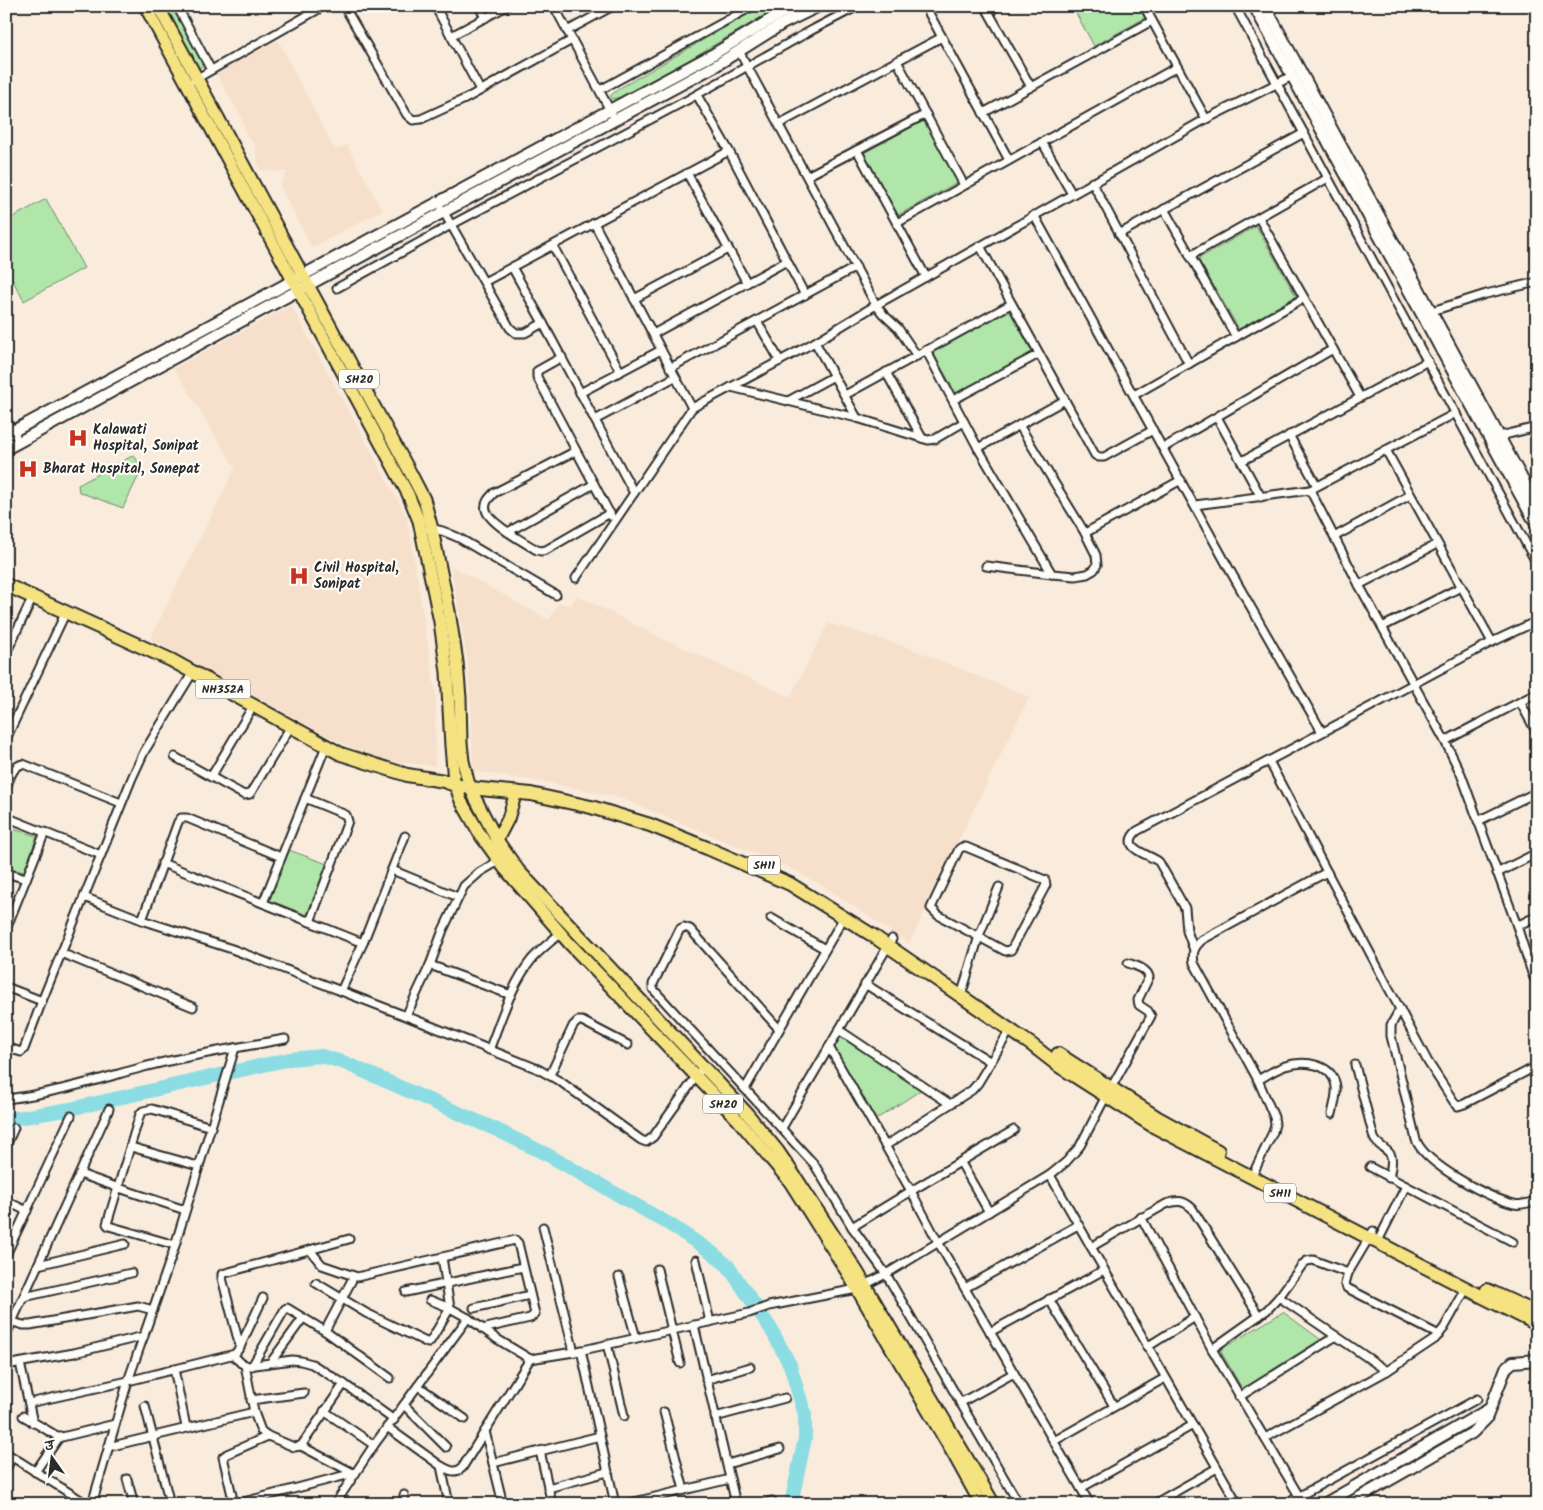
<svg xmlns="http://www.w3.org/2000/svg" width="1543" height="1510" viewBox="0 0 1543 1510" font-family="Kalam,'Playpen Sans Deva',sans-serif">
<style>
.built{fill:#f6e0cb}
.green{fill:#b0e6a9;stroke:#6e886a}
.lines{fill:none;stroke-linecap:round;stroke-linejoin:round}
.river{stroke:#8bdde3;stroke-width:14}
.street-casing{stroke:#2b2b2b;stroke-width:11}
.secondary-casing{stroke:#2b2b2b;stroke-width:14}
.primary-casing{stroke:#2b2b2b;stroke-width:15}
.highway-casing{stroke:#2b2b2b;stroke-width:16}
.street{stroke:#fdfcf7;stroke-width:7}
.secondary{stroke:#fdfcf7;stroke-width:10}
.primary{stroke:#f5e382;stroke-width:11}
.highway{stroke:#f5e382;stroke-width:12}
.labels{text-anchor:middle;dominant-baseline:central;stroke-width:4.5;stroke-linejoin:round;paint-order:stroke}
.shield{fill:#fdfcf7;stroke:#6a6a68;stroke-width:1}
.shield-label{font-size:12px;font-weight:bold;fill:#2b2b2b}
.poi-label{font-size:14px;font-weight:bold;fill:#2b2b2b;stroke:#fdfcf7;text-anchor:start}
</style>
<rect width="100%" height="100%" fill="#f9ecdd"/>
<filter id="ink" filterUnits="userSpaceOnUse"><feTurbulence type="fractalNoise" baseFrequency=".02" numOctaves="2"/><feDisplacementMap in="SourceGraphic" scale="10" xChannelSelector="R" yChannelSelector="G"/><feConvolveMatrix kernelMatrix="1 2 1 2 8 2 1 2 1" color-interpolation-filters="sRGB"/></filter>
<g filter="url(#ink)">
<g class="built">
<path d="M278,40L335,150L347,145L382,210L312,248L280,186L287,172L260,170L254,143L246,135L242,119L216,73Z"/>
<path d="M291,305L407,517L436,694L435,766L395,762L359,751L329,737L150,639L235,468L174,368Z"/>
<path d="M451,566L549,620L559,603L571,605L576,595L668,641L790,697L828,623L907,647L1029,697L947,864L909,944L828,889L788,867L620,798L549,783L473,771L471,706L467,658Z"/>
</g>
<g class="green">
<path d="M162,6H173L204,65L196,70Z"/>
<path d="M762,6H780L670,71L621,97L612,99L610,96L620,88Z"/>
<path d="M1072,6H1138L1145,18L1094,46Z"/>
<path d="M924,120L958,182L898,215L864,153Z"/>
<path d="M46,199L84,268L24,301L6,268V221Z"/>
<path d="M1256,226L1296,296L1239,329L1198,259Z"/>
<path d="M1009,310L1032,352L956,394L933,352Z"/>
<path d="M134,455L142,469L123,508L79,492L78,485Z"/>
<path d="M6,827L37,836L24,872L6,867Z"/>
<path d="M289,850L327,864L307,915L269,901Z"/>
<path d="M842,1036L921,1090L875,1120L834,1047Z"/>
<path d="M1283,1312L1324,1342L1243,1390L1220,1350Z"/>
</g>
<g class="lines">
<path class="river" d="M6,1120L70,1109L290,1059L322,1056L345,1063L497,1130L548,1155L669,1224L710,1251L728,1266L771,1329L790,1365L805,1415V1438L791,1504"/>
<defs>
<g id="street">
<path d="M177,6L211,70"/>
<path d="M344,6L407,115L413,120L421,119L465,99L572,40"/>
<path d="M435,6L480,90"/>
<path d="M479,6L485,18"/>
<path d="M554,6L612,114"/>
<path d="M925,6L1009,160"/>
<path d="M985,6L1031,87"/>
<path d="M1144,6L1206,119"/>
<path d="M1235,6L1537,564"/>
<path d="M988,11L998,6"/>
<path d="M567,31L613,6"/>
<path d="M451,36L507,6"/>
<path d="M739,51L876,305L883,314L898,328L917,356"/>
<path d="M897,61L964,185"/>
<path d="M194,80L324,6"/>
<path d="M600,90L753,6"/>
<path d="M697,95L729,151L805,295"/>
<path d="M983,113L1152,21"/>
<path d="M779,124L942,37"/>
<path d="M1042,142L1072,194"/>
<path d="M857,150L926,277"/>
<path d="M687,173L747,283"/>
<path d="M807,176L926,114"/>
<path d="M1092,182L1189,364"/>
<path d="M442,209L510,328L516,333H525L543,323"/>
<path d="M1164,209L1236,337"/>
<path d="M1034,215L1232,574L1322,732"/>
<path d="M1259,218L1360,397"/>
<path d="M594,223L692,408"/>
<path d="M897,223L1177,67"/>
<path d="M1119,234L1304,133"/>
<path d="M553,246L620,371"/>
<path d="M980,246L1095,455L1099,457H1104L1153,430"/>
<path d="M1190,256L1328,178"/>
<path d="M512,267L543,323L634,493"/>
<path d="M484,282L729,151"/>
<path d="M337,288L451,225L689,99L812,30L858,6"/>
<path d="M634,299L728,249"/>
<path d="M1429,312L1486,294L1537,282"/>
<path d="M757,321L780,361"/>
<path d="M653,334L787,261"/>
<path d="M815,342L857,418"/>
<path d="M926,350L978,448L1052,574"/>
<path d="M562,357L537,371V377L611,516"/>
<path d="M670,368L856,267"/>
<path d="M886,372L922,438"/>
<path d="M731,387L857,418L928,440L935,439L964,422"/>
<path d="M580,393L661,350"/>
<path d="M845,395L1011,304"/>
<path d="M1134,395L1304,298"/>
<path d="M953,400L1039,354"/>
<path d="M788,401L834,376"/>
<path d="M1217,417L1261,497"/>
<path d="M6,419L19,442"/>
<path d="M595,420L675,377"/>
<path d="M1289,435L1317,486"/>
<path d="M1496,437L1537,427"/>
<path d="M978,448L1065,400"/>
<path d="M1163,448L1333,349"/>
<path d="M1386,450L1492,642"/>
<path d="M576,451L494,493C489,498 484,503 486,510C489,523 525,543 537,550L541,551L546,550L610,513"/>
<path d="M1242,461L1428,361"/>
<path d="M1310,490L1359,585L1445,741L1461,774L1517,926L1532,973L1534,978L1537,979"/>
<path d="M1195,505L1310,490L1456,413"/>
<path d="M429,529C439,528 450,534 459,538L556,595"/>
<path d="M508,532L594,484"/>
<path d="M1085,533L1181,480"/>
<path d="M1334,537L1410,495"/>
<path d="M986,566L1052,574L1075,576L1087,574L1094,570L1097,565L1096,555L1085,533L1019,425"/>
<path d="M576,578L692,408L815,342L876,305L1206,119L1292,76"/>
<path d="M1359,585L1437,544"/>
<path d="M1382,627L1461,587"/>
<path d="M6,653L33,597"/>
<path d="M1520,702L1537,733"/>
<path d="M6,739L66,612"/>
<path d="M1445,741L1537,693"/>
<path d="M175,757L244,795L250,794L291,726"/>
<path d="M1269,761L1327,872L1428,1062L1454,1102L1458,1106L1464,1104L1537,1066"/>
<path d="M211,777L253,706"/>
<path d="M6,788C10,779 12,766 23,764L121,803"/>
<path d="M305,798L346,815L348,821L310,922"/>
<path d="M6,817L101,855"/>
<path d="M1478,821L1537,792"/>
<path d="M962,847H966L1045,880L1046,885L1011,950L1005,951L938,915L931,908L959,849Z"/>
<path d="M162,863L363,943"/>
<path d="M392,870L458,897"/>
<path d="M6,873L26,879"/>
<path d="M1497,873L1537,853"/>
<path d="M84,897L142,920L232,949L406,1016L538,1069L561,1082L641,1140L646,1142L653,1137L703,1067"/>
<path d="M263,903L326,746"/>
<path d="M771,918L825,949"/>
<path d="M142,920L178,822L181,818H187L281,857"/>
<path d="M1517,926L1537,916"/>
<path d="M6,929L45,832"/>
<path d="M1194,950L1187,931L1185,908L1159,862C1150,854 1118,849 1137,831L1492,642L1537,621"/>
<path d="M61,953L193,1007"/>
<path d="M430,965L511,995"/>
<path d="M865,984L991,1062"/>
<path d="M6,987L42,1001"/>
<path d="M341,991L363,943L405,836"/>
<path d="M961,996L979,936L999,887"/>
<path d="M1400,1009L1391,1025V1036L1416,1140C1426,1165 1489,1198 1514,1204C1521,1206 1530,1202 1537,1201"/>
<path d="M406,1016L430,965L443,930L464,886L480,872L502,859"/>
<path d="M779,1029L690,929L684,927L680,929L653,984V989L814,1164L852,1227L886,1274L1019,1504"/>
<path d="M839,1030L950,1104"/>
<path d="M6,1047L21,1052L24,1049L42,1001L132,778L144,752L193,672"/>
<path d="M829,1047L911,1191L938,1242L1090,1504"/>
<path d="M489,1050C501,1020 511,985 532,959C540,950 551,941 561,933"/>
<path d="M1355,1065L1374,1138C1378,1147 1389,1149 1391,1156C1393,1163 1390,1172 1389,1178"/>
<path d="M550,1075L573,1026L578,1021H582L628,1045"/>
<path d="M1258,1080C1267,1075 1276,1069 1285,1066C1304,1060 1333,1063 1336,1087C1337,1095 1334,1105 1332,1114"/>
<path d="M1111,1088L1151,1016L1148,1011L1139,1005L1138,1000L1149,977C1147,968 1135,966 1128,963"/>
<path d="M745,1089L844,917"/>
<path d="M6,1099C52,1094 96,1080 140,1068C188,1055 237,1048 285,1039"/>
<path d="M782,1128L892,939"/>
<path d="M6,1146L14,1128"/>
<path d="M885,1146L972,1090L978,1083L1010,1030"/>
<path d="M131,1147L198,1166"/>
<path d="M961,1163L989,1212"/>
<path d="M1370,1167L1513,1242"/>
<path d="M80,1174L119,1188L185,1210"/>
<path d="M1050,1175L1238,1504"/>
<path d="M1251,1178L1273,1132L1275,1124L1274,1117L1258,1080L1194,963C1192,952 1194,947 1202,940L1327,872"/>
<path d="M6,1201L27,1211"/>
<path d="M1141,1217L1212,1349L1299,1496"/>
<path d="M543,1227L574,1352"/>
<path d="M852,1227L911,1191L1014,1130"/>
<path d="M1373,1231L1348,1273L1345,1284L1347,1288L1439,1335"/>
<path d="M1377,1243L1406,1186"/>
<path d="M175,1245L109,1226L107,1224L140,1114L143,1111L152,1109L211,1127"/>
<path d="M1091,1247L1166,1204C1177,1200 1183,1200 1192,1208L1259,1316"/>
<path d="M310,1250L322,1265L357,1277L515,1240L518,1243L535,1314L530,1318L482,1329"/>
<path d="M6,1255L71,1116"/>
<path d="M696,1260L710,1322"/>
<path d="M38,1265L125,1244"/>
<path d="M657,1269L680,1363"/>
<path d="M619,1277L636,1338"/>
<path d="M316,1283L366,1313L428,1343L431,1340L450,1308L442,1257"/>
<path d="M965,1288L1078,1225"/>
<path d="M406,1292L523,1267"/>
<path d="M24,1297L131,1273"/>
<path d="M1279,1297L1387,1371"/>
<path d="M1049,1299L1114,1406"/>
<path d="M430,1300L450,1308L468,1318L497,1339L530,1359L574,1352L749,1313L769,1306L857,1289L886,1274L1050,1175L1066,1162L1080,1146L1106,1096"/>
<path d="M474,1308L530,1295"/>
<path d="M6,1320L23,1325H30L138,1306L153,1310"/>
<path d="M694,1325L736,1504"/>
<path d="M325,1331L354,1276"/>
<path d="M990,1332L1104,1270"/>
<path d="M6,1335L109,1109"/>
<path d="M607,1344L624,1416"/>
<path d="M240,1347L222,1278V1274L349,1239"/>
<path d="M1147,1347L1195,1317"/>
<path d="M1212,1349L1267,1310L1279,1297L1303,1264L1307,1261L1313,1260L1348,1273"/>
<path d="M581,1350L615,1504"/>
<path d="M233,1355L241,1363L248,1366L292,1360L301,1361L312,1364L344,1384L394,1420"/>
<path d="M271,1362L303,1318"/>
<path d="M20,1363L33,1423"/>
<path d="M6,1365L74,1353L144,1336"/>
<path d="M245,1365L254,1412L261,1431L268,1436L294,1447L301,1446L344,1384"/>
<path d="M252,1366L285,1309L287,1308L325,1331L390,1378"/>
<path d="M174,1369L186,1427"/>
<path d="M706,1380L750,1367"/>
<path d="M418,1386L465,1419"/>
<path d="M1239,1397L1336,1336"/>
<path d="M251,1400L304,1393"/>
<path d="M29,1403L128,1381L235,1354L240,1347L263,1298"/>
<path d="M960,1403L1014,1373"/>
<path d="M404,1405L446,1447"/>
<path d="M145,1406L168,1496L167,1501L158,1504"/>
<path d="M324,1411L374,1445"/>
<path d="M664,1412L684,1490"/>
<path d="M23,1416L57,1436L62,1437L115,1424"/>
<path d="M715,1417L785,1398"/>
<path d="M387,1427L441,1466C449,1470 454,1474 462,1468L530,1359"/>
<path d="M485,1431L503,1504"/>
<path d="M1265,1438L1387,1371L1435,1339L1444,1328L1466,1289"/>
<path d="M1054,1441L1165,1378"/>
<path d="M301,1446L355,1474"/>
<path d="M108,1447L254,1412"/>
<path d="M540,1451L600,1436"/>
<path d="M6,1453L87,1504"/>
<path d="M493,1463L540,1451L552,1504"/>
<path d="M727,1464L780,1449"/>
<path d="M441,1466L449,1504"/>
<path d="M6,1469L12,1457"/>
<path d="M35,1472L60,1436"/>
<path d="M127,1479L134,1504"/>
<path d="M548,1488L607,1472"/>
<path d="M1081,1488L1193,1425"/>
<path d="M404,1495L405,1504"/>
<path d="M92,1504L128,1381L173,1252L235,1048"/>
<path d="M234,1504L223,1457L227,1454L268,1436"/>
<path d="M236,1504L354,1473"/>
<path d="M335,1504L374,1445L468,1318"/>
<path d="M626,1504L730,1479"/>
<path d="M762,1504L772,1501"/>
<path d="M1154,1504L1217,1468"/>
<path d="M1285,1504L1477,1399"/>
</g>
<g id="secondary">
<path d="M1254,6L1537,526"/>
<path d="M1265,6L1537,506"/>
<path d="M6,435L712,55L778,15L797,6"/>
<path d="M6,449L308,285L715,66L782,24L819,6"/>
<path d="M1324,1504L1489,1409"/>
<path d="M1348,1504L1472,1433L1486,1419L1506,1368L1513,1362L1537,1360"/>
</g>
<g id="primary">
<path d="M145,6L408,494L419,521L440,622L447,672L451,746L454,781L461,801L481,836L505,869L570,944L738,1120L790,1182L847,1272L955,1457L981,1504"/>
<path d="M158,6L308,285L410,472L424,499L432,529L449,611L457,662L460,698L461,743L463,761L468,781L474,796L497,840L519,871L746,1112L778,1151L797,1179L857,1271L994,1504"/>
<path d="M497,840L508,819L516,792"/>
</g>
<g id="highway">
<path d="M6,585L171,660L341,754L407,775L444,781L455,785L470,788L531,794L591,807L650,825L707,848L790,884L872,935L1032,1045L1059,1066L1153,1126L1481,1296L1537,1324"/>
<path d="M1058,1054L1158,1118L1218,1151"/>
<path d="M1487,1290L1537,1313"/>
</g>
</defs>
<use href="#street" class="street-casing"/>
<use href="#secondary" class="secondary-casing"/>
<use href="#primary" class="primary-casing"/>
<use href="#highway" class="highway-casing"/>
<use href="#street" class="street"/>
<use href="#secondary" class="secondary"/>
<use href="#primary" class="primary"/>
<use href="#highway" class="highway"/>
</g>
</g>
<defs>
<symbol id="hospital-bare" viewBox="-9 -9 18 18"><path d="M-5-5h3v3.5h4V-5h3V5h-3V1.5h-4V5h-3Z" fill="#c8321e" stroke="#fdfcf7" stroke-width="2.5" paint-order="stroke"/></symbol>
</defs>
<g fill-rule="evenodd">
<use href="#hospital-bare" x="64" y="424" width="28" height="28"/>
<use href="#hospital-bare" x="14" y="455" width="28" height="28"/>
<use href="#hospital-bare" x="285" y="562" width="28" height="28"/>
</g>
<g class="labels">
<g class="shield">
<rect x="339" y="369.5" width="40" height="19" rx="4"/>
<rect x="195.5" y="679.5" width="55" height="19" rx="4"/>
<rect x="748" y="855.5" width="32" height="19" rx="4"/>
<rect x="703" y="1094.5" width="40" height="19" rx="4"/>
<rect x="1264" y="1183.5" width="32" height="19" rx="4"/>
</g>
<g class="shield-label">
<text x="359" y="379">SH20</text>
<text x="223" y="689">NH352A</text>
<text x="764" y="865">SH11</text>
<text x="723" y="1104">SH20</text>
<text x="1280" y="1193">SH11</text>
</g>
<g class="poi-label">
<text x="93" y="430">Kalawati<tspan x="93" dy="16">Hospital, Sonipat</tspan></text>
<text x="43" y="469">Bharat Hospital, Sonepat</text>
<text x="314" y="568">Civil Hospital,<tspan x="314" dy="16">Sonipat</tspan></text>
</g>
</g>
<rect width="1543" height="1510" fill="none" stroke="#fdfcf7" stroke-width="25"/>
<rect x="12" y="12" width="1518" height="1485" fill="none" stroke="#2b2b2b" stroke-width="2" filter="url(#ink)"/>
<g transform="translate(52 1458) rotate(346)" stroke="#fdfcf7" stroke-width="4" paint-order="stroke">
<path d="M0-4L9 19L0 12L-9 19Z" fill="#2b2b2b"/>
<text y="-8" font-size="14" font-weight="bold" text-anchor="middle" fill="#2b2b2b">उ</text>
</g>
</svg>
